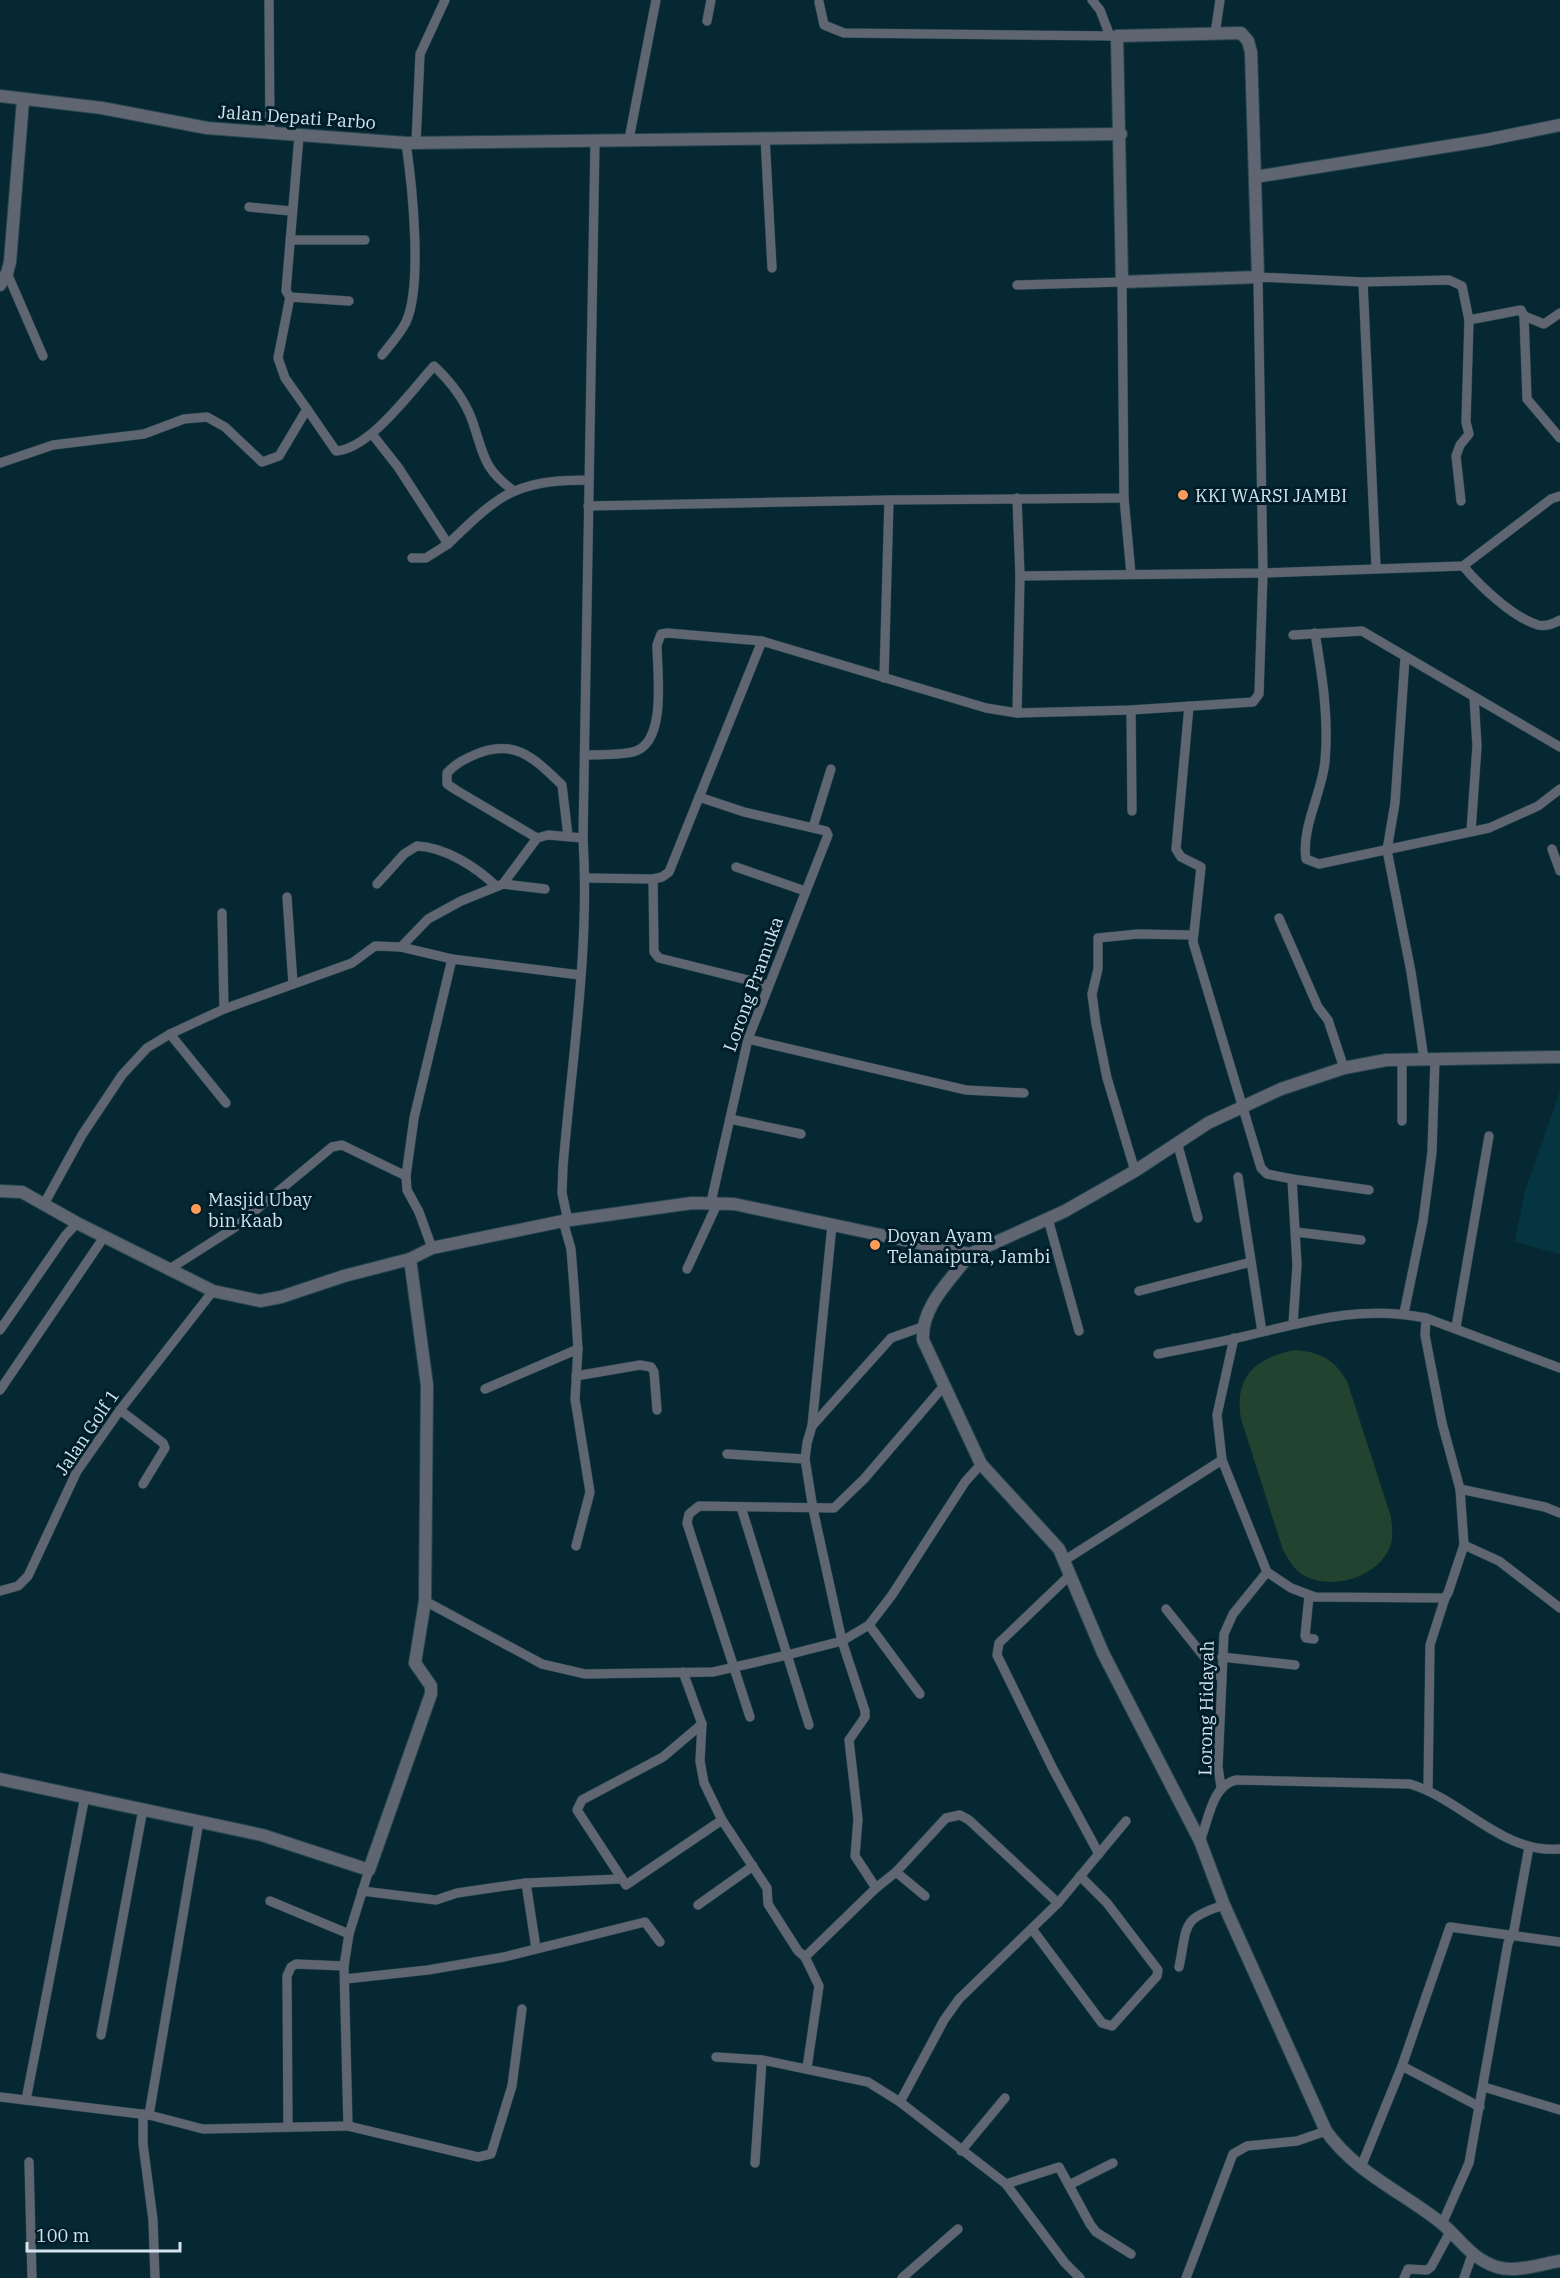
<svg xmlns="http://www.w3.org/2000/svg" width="1560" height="2278" viewBox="0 0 1560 2278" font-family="'IBM Plex Serif',serif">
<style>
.built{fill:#063542}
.green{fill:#22432f}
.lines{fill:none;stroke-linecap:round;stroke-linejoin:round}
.minor-casing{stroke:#274651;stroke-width:10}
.tertiary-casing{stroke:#274651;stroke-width:14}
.minor{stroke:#5f6671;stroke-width:9}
.tertiary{stroke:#5f6671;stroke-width:12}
.poi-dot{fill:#fe9b58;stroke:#001e29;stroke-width:2}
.labels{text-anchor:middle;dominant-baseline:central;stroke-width:6;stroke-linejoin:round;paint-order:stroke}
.street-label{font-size:18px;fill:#d3e4ec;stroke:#001e29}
.poi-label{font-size:18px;fill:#d3e4ec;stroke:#001e29;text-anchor:start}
</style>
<rect width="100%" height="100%" fill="#062833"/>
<path class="built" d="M1560,1091V1254L1515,1242L1524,1194Z"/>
<path class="green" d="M1295,1350C1320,1352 1334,1359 1347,1381L1391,1517C1392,1528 1394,1539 1389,1549C1376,1578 1330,1591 1303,1575C1293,1569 1289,1560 1283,1550L1241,1419C1234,1376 1255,1358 1295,1350Z"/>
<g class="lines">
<defs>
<g id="minor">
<path d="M269,0L270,134"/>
<path d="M1092,0L1100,10L1110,36"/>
<path d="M819,2L824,25L844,33L1117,36"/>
<path d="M707,21L711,0"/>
<path d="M1215,34L1220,0"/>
<path d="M299,136L286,291L290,297L349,301"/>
<path d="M765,137L772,268"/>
<path d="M629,139L656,0"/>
<path d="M416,143L420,54L445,0"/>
<path d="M249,207L291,211"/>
<path d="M290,240H365"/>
<path d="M7,273L43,356"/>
<path d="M1363,282L1376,567"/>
<path d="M1524,316L1544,324L1560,313"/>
<path d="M1469,320L1521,310L1524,316L1527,399L1560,438"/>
<path d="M382,355C390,345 400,334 406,322C423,285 412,184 406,143"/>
<path d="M307,409L336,451C370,449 412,390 434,366C451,382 464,398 472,420C484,454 482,468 514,491"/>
<path d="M372,434L398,467L448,544C466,527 492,500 515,491C538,481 564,480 589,480"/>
<path d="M0,463L53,445L144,434L184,419L207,417L225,427L262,462L279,456L307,409L285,378L278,358L290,297"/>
<path d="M1017,498L1020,576L1017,713"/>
<path d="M1124,498L1131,574"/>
<path d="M588,506L889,500L1124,498L1122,282L1017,285"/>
<path d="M412,558H426L448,544"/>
<path d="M1463,566C1480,586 1512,617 1538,625C1546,627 1553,624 1560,620"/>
<path d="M1020,576L1263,573L1463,566L1551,499L1560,496"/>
<path d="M1315,633C1322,675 1329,717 1325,761C1322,793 1301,828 1306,859L1319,864L1489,828L1538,806L1560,789"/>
<path d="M1293,635L1362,631L1560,747"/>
<path d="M1405,658L1395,803L1387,850L1411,972L1424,1059"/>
<path d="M884,678L889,500"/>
<path d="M1189,706L1176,849L1181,857L1201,867L1193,942L1261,1168L1267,1174L1292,1179L1297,1265L1293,1324"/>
<path d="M1131,710L1132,811"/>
<path d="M585,755C601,754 621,756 636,751C667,739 657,672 657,645L661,634L667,633L762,641L986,708L1017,713L1131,710L1253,702L1259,694L1263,573L1258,277L1363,282L1449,280L1462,286L1469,320L1466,422L1469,434L1460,445L1456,456L1461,501"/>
<path d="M699,797L744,812L826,831L828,835L748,1039L711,1202"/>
<path d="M813,827L831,769"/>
<path d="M1471,831L1477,746L1474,697"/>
<path d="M537,838L456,790L447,784V773C455,764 463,760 474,755C514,737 534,758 562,785L568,836"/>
<path d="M1552,849L1560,871"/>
<path d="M736,867L805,891"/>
<path d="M585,878L653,879L662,877L669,872L762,641"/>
<path d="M653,879L654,952L659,958L768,985"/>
<path d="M377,884L404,854L417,846C445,847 476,867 496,886"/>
<path d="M503,884L545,889"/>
<path d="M287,897L293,984"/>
<path d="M222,913L224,1009"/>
<path d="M1279,918L1318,1007L1328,1020L1344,1068"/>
<path d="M401,947L452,959L580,975"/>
<path d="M170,1034L226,1103"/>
<path d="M748,1039L966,1090L1024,1093"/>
<path d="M1402,1060V1121"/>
<path d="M730,1119L801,1134"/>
<path d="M1177,1142L1198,1218"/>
<path d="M1135,1171L1107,1078L1096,1024L1092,994L1098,969V938L1138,934L1191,935"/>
<path d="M1238,1177L1262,1332"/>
<path d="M1292,1179L1369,1190"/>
<path d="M44,1204L82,1135L122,1075L147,1048L170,1034L224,1009L352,963L375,946L401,947L428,919L461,901L503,884L537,838L548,835L583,838"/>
<path d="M1048,1219L1079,1331"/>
<path d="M563,1221L571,1249L574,1287L578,1349L575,1399L590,1492L576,1546"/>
<path d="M568,1221L562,1193L563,1166C572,1058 590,947 583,838L595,141"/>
<path d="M1296,1232L1361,1240"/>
<path d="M432,1248L419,1212L407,1190L406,1176L414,1118L452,959"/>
<path d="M687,1269L718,1202"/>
<path d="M168,1270L234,1228L332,1147L342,1145L406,1176"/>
<path d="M1139,1291L1251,1262"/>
<path d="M1404,1313L1423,1221L1432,1152L1435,1059"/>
<path d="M1456,1327L1489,1136"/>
<path d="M0,1330L65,1236L77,1223"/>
<path d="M1234,1338L1217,1415L1222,1460L1267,1572L1291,1588L1315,1597L1445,1598L1448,1593L1464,1545L1460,1489L1442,1423L1425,1335L1426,1318L1560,1368"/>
<path d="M1158,1354C1193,1347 1228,1341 1262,1332C1319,1318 1367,1306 1426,1318"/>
<path d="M576,1376L640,1365L651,1367L654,1372L657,1410"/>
<path d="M485,1389L578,1349"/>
<path d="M0,1390L104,1237"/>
<path d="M120,1410L163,1443L165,1448L143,1484"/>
<path d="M812,1426L832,1225"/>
<path d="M727,1454L805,1459"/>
<path d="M1460,1489L1545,1507L1560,1513"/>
<path d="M741,1507L809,1725"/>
<path d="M1464,1545L1499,1561L1560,1608"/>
<path d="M1065,1560L1222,1460"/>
<path d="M1069,1576L999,1643L997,1655L1053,1769L1099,1854"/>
<path d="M0,1591L18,1586L28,1576L77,1471L120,1410L213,1291"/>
<path d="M1309,1596L1305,1636L1306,1638L1314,1639"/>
<path d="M425,1601L542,1664L585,1674L713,1672L787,1655L842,1641L869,1625L892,1595L965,1482L981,1464"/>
<path d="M1166,1609L1221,1678"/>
<path d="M869,1625L920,1694"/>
<path d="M1222,1657L1295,1665"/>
<path d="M683,1672L702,1724L700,1761L704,1783L722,1820L767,1888L768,1904L798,1951L805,1957"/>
<path d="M750,1717L687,1523L689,1514L699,1506L834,1508L864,1479L943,1387"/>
<path d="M702,1724L663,1757L582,1800L577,1810L626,1885L722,1820"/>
<path d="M1221,1787L1218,1767L1224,1634L1233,1614L1267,1572"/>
<path d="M1428,1790L1430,1645L1445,1598"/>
<path d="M1200,1841C1209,1820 1211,1786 1236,1780L1410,1784C1463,1800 1502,1854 1560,1849"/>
<path d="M369,1870L349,1934L344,1966L348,2126L478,2157L491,2154L512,2086L522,2009"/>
<path d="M896,1872L925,1896"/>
<path d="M526,1883L536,1948"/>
<path d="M876,1888L855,1856L858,1819L849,1740L865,1717V1711L842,1641L813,1509L805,1459L807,1443L812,1426L891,1338L922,1327"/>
<path d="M362,1891L436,1900L457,1893L526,1883L620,1879"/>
<path d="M270,1901L349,1934"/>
<path d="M698,1905L753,1866"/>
<path d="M1032,1929L1102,2023L1112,2026L1157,1976L1158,1970L1107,1903L1080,1876"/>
<path d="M1179,1967C1188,1925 1180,1919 1224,1905"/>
<path d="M345,1979L428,1970L504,1957L645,1922L660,1942"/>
<path d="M101,2035L143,1809"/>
<path d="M716,2057L762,2060L868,2082L900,2102L1006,2184L1065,2263L1080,2278"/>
<path d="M1402,2066L1480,2107"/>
<path d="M807,2068L819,1986L805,1957L876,1888L896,1872L946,1818L960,1815L969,1820L1058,1903"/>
<path d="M1484,2087L1560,2110"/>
<path d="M0,2097L149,2115L203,2129L348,2126"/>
<path d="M26,2100L85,1796"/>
<path d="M900,2102L944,2020L959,1999L1058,1903L1126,1821"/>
<path d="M143,2114V2144L153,2220L155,2278"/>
<path d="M149,2115L199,1821"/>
<path d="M288,2127L287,1976L291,1967L296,1964L344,1966"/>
<path d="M961,2151L1005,2098"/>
<path d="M29,2162L32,2278"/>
<path d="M755,2163L762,2060"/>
<path d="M1361,2167L1402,2066L1450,1927L1560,1942"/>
<path d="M1006,2184L1059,2167L1090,2224L1096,2232L1131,2254"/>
<path d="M1069,2185L1113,2163"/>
<path d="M1442,2224L1469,2163L1508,1943L1514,1930L1529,1847"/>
<path d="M902,2278L958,2229"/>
<path d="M1186,2278L1233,2154L1247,2146L1297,2141L1326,2131"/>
<path d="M1404,2278L1408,2269L1427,2270L1431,2267L1450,2232"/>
<path d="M1464,2278L1472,2255"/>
</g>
<g id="tertiary">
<path d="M1241,33L1248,41L1251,52L1258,277L1122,282L1117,36Z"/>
<path d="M0,96L102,108L207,128L406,143L1121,134"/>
<path d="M1255,177L1486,140L1560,125"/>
<path d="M0,285L7,273L10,262L23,100"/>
<path d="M0,1191L22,1192L77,1223L213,1291L260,1301L281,1297L344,1276L410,1259L432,1248L563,1221L692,1203L734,1204L970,1254L1065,1211L1135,1171L1208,1123L1281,1089L1344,1068L1386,1060L1560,1057"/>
<path d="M970,1254C951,1280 921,1306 923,1340L981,1464L1059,1549L1103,1653L1200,1841L1224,1905L1326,2131C1355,2172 1402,2192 1440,2222C1460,2238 1471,2259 1497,2267C1515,2273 1541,2264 1560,2261"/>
<path d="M0,1779L262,1835L369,1870L431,1694V1686L415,1663L425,1601L427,1385L410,1259"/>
</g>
</defs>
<use href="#minor" class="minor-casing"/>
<use href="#tertiary" class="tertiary-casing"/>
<use href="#minor" class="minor"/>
<use href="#tertiary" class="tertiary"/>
</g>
<g class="poi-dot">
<circle cx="1183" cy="495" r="6"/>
<circle cx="196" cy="1209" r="6"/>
<circle cx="875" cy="1245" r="6"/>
</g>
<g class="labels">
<g class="street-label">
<text transform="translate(297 117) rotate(4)">Jalan Depati Parbo</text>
<text transform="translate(753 984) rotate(-70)">Lorong Pramuka</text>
<text transform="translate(87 1432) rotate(-56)">Jalan Golf 1</text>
<text transform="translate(1206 1708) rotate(-89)">Lorong Hidayah</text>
</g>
<g class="poi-label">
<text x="1195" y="495">KKI WARSI JAMBI</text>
<text x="208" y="1199">Masjid Ubay<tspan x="208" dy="21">bin Kaab</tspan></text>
<text x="887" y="1235">Doyan Ayam<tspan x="887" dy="21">Telanaipura, Jambi</tspan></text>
</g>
</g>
<path d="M27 2242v9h153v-9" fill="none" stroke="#d3e4ec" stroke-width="3"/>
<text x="36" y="2242" font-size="18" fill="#d3e4ec" stroke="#001e29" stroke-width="4.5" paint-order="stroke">100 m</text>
</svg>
